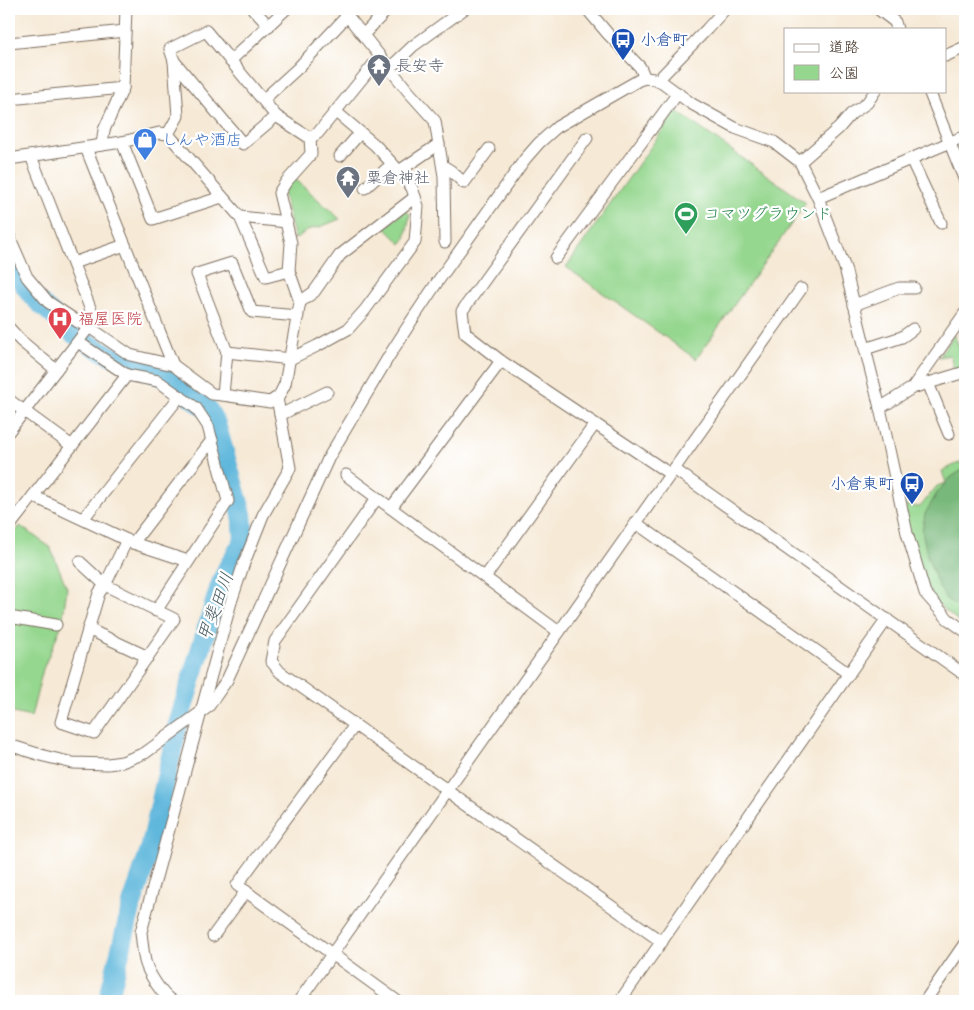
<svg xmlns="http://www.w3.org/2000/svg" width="974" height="1010" viewBox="0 0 974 1010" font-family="'Comic Neue','Klee One',sans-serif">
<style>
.green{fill:#95d78f;stroke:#688056}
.forest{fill:#78b87a;stroke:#5a714c}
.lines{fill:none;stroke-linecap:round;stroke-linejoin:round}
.river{stroke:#5eb7dc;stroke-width:20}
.minor-casing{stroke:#7c6d5e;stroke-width:13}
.minor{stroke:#fff;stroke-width:11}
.labels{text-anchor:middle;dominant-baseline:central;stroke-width:4.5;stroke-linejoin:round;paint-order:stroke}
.transit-label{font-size:16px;fill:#164399;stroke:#fff;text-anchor:start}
.worship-label{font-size:16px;fill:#5b616d;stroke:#fff;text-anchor:start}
.shop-label{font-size:16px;fill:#366cbe;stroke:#fff;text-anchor:start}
.leisure-label{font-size:16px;fill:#27864d;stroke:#fff;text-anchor:start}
.health-label{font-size:16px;fill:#be3a42;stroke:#fff;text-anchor:start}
.water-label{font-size:18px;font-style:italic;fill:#475b60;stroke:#fff}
</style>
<rect width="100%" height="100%" fill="#fff"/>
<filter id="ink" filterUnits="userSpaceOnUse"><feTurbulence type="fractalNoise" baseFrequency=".02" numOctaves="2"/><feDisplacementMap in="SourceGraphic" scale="10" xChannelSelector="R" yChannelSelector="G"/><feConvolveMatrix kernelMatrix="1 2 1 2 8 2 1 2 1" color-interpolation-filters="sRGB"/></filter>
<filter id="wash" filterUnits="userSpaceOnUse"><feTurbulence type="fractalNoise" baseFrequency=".0096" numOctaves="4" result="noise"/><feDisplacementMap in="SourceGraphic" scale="20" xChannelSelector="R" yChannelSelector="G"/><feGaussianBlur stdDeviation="1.12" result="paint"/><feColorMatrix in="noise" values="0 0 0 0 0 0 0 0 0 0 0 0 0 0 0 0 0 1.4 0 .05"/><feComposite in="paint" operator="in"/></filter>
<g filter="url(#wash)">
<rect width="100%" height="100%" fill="#f6e9d5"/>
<g class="green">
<path d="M676,111L806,203L696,359L566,267Z"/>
<path d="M294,178L340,219L320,227L310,229L295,239L283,193Z"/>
<path d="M405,210L410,215L405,239L401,244L385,228Z"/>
<path d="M954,335L965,360V366L954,369L950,355L939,357Z"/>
<path d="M965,460V627L925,593L901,505L920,507L937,486L946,483L942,471Z"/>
<path d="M20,526L50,547L67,588L62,624L43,669L31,717L9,712V541Z"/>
</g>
<path class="forest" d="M965,468V606L955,605L946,599L938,585L927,555L922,531L925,514L937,493L950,478Z"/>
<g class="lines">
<path class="river" d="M9,254L20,279L33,297L74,334L98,349L112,356L168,379L208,410L216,424L242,514L244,540L228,567L220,586L193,674L178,724L151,846L132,904L108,1001"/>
</g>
</g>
<g filter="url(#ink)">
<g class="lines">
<defs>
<g id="minor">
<path d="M253,9L269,26"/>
<path d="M342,9L408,91L435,121L444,176L445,242"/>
<path d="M587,9L608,34L640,67L645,78"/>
<path d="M878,9L895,22L897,29"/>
<path d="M363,35L388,9"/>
<path d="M9,43L125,31"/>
<path d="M945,56L965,47"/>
<path d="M174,61L243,144L276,116"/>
<path d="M230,61L286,9"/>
<path d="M390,68L413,46L464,9"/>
<path d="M658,80L707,29L725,9"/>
<path d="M929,91L965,181"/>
<path d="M9,99L123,88"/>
<path d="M263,100L298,68L348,15"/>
<path d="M168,134L178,116L174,61L170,49L206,31L276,116L310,138"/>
<path d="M587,138L462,311L465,333L501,361L670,474"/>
<path d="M122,142L153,219L222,197"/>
<path d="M102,145L104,130L123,88L126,9"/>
<path d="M86,148L173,365"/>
<path d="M340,156L360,133"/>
<path d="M9,159L122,142L159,133L168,134L240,217L287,222"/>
<path d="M911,159L941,223"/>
<path d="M800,162L839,128L851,114L867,103L875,91"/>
<path d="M443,166L451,171L464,183L489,149"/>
<path d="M399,171L439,144"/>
<path d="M365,188L392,164"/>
<path d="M818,198L965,136"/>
<path d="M240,217L266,277L289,271"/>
<path d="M9,236L27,277L48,302L78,322L89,327L130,355L173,365L212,394L223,395L270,402L279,396L285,384L300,302L289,271L291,243L279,193L286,182L311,154L310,138L318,133L373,65L382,59"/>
<path d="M556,258L678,93"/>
<path d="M73,263L125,245"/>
<path d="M300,302L314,292L340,255L415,197"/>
<path d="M854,305L899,288H914"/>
<path d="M9,328L21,341L56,370"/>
<path d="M78,342L127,375L158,381L196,408L208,426L228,501L156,611"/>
<path d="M865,349L902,337L913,329"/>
<path d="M227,352L290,359L317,346L348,329L365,310L415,242L418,206L412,188L399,171L375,145L336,112"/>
<path d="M928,383L949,434"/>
<path d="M912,388L965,313"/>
<path d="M223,395L227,352L197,274L232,263L252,312L298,316"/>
<path d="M9,400L72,446"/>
<path d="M880,408L912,388L965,372"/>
<path d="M280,415L327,392"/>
<path d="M9,431L89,327L94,318L31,156"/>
<path d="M674,469L965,675"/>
<path d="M346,475L559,632"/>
<path d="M33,496L133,543L188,561"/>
<path d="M377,498L275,641L271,661L280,672L662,942"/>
<path d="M391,508L501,361"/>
<path d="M83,519L180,396"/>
<path d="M636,523L849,674"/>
<path d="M9,527L127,375"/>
<path d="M133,543L212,440"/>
<path d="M80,562L105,585L174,619L94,733L61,722L99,593L105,585L127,540"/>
<path d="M485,577L595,424"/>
<path d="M9,617L56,625"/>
<path d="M88,629L148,657"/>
<path d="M355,725L237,885L397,1001"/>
<path d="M9,745L44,756L73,763L108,764L122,762L145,753L208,707L227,680L329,457L389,356L412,320L438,281L525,159L539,143L557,127L639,80L645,78L654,79L662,82L692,104L735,128L774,142L800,162L818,198L845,268L880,408L907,533L925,593L948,619L965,631"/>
<path d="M213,936L246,891"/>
<path d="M172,1001C162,995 148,973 145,961C143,952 142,942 141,932L231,602L244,563L263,515L290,468L277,398"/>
<path d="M299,1001L801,289"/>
<path d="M620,1001L887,619"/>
<path d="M925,1001L965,943"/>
</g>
</defs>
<use href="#minor" class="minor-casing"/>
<use href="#minor" class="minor"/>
</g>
</g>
<defs>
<symbol id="bus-pin" viewBox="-11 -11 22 30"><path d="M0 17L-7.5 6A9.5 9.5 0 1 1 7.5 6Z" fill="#1a4fb4" stroke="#fff"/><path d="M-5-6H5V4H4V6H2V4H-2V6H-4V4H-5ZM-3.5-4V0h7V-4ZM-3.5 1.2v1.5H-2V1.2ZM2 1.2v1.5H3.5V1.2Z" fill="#fff"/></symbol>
<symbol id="temple-pin" viewBox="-11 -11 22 30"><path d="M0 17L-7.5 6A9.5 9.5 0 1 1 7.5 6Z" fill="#6b7280" stroke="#fff"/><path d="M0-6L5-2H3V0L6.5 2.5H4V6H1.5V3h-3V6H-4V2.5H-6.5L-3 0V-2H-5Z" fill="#fff"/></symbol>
<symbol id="shop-pin" viewBox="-11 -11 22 30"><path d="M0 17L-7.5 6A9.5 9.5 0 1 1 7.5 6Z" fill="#3f7fe0" stroke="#fff"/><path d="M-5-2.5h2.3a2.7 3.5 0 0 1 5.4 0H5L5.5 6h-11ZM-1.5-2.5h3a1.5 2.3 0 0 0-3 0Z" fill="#fff"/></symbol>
<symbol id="stadium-pin" viewBox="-11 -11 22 30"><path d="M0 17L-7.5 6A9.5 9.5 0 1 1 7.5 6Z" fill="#2e9e5b" stroke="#fff"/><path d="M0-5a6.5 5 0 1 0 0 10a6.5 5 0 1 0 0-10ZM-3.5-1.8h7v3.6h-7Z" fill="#fff"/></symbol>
<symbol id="hospital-pin" viewBox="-11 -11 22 30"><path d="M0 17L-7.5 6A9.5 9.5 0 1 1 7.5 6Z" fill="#e0444e" stroke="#fff"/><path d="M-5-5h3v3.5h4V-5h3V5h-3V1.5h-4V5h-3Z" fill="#fff"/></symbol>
</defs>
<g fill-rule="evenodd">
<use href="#bus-pin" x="609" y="26" width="28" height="38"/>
<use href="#temple-pin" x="365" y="52" width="28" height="38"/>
<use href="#shop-pin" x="131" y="126" width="28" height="38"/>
<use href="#temple-pin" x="334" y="164" width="28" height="38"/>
<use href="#stadium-pin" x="672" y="200" width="28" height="38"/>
<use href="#hospital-pin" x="46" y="305" width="28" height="38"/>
<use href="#bus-pin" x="898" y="470" width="28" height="38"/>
</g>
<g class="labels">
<g class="transit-label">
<text x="640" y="40">小倉町</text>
<text x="894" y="484" text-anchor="end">小倉東町</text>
</g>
<g class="worship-label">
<text x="396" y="66">長安寺</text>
<text x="366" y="178">粟倉神社</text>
</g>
<g class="shop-label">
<text x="162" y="140">しんや酒店</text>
</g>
<g class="leisure-label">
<text x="704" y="214">コマツグラウンド</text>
</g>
<g class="health-label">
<text x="78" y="319">福屋医院</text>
</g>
<g class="water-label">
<text transform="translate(216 607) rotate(-70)">甲斐田川</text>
</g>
</g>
<rect width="974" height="1010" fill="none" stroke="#fff" stroke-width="30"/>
<rect x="784" y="28" width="162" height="65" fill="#ffffff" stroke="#b1aaa5"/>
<rect x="794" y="44" width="25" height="8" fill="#ffffff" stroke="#b1aaa5"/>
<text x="829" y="52" font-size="15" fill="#3b2a1e">道路</text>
<rect x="794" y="65" width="25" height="15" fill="#95d78f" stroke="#b1aaa5"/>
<text x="829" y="78" font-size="15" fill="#3b2a1e">公園</text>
</svg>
